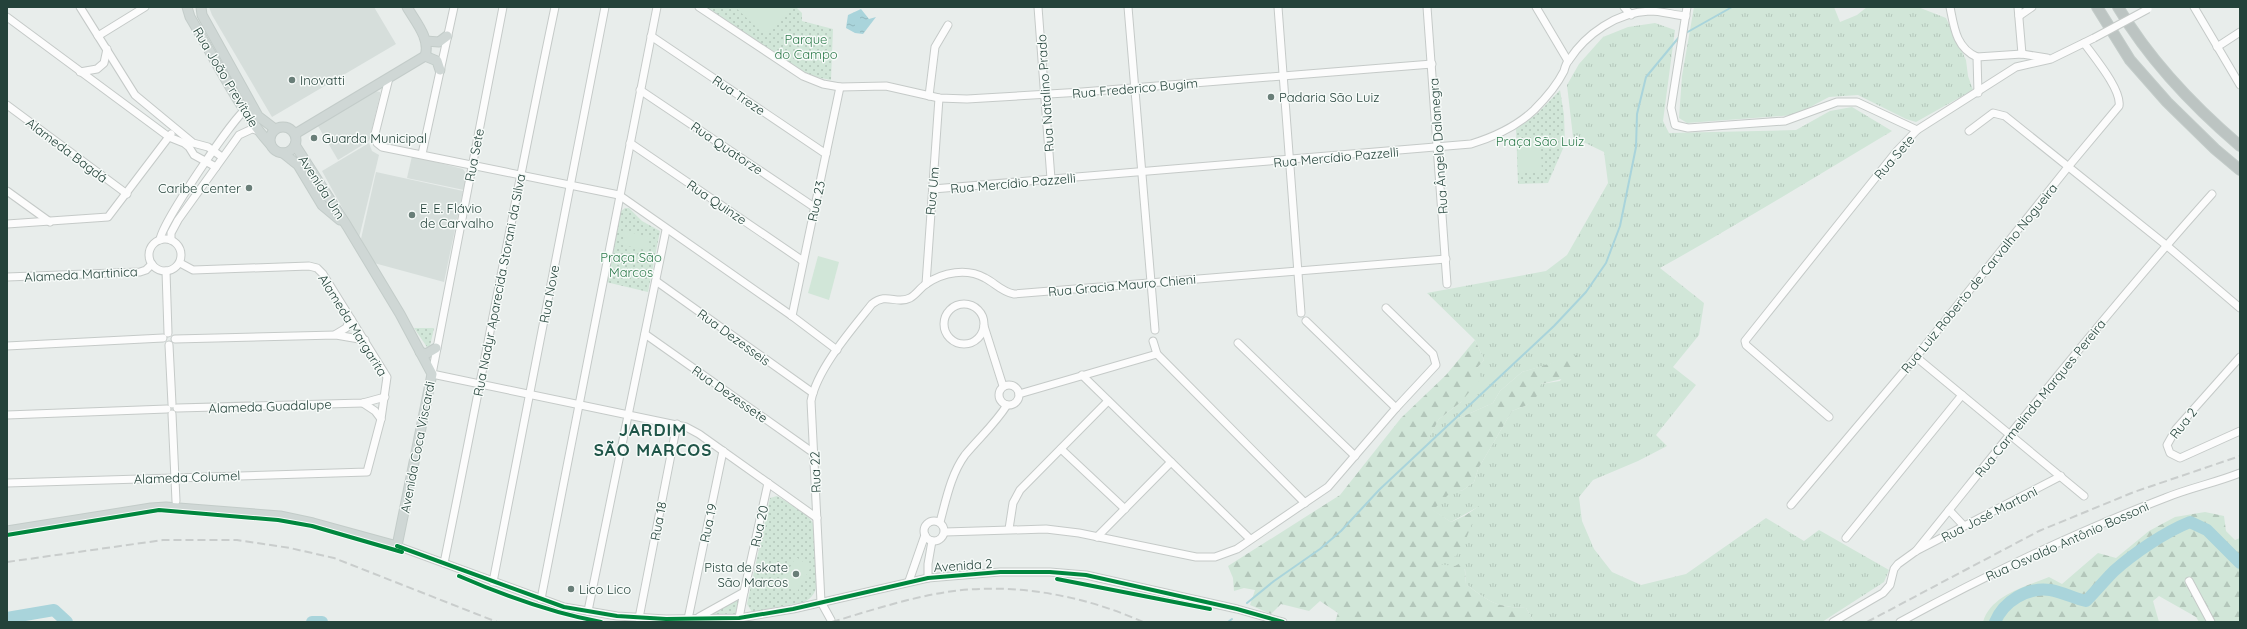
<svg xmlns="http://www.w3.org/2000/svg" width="2247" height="629" viewBox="0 0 2247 629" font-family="Quicksand,sans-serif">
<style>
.built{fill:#d6dedb}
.grass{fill:url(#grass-tufts)}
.forest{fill:url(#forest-firs)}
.park{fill:url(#park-dots)}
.garden{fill:#d1e6d8}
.water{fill:url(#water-ripples)}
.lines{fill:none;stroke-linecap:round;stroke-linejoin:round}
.stream{stroke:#a9d4db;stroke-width:2}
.river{stroke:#a9d4db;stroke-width:12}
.minor-casing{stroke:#c5cac8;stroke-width:9}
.major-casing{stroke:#c3ccc9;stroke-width:11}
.highway-casing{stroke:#c3ccc9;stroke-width:12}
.minor{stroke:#fcfcfc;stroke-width:7}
.major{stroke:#cfd7d5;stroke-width:9}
.highway{stroke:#bcc4c2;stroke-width:10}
.rail{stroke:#c9cdcc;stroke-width:2;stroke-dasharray:8 4;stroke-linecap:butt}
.minor-bridge-casing{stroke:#c5cac8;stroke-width:9;stroke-linecap:butt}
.minor-bridge{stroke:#fcfcfc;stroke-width:7}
.cycleway-casing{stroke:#f7fbf9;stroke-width:6}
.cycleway{stroke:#00873e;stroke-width:4}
.poi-dot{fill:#697e78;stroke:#f7fbf9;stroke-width:1.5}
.labels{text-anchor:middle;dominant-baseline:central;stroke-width:3;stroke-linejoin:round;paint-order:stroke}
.park-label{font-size:13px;fill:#2d7a4b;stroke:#f7fbf9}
.street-label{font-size:13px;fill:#24423a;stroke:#f7fbf9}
.poi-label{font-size:13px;fill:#24423a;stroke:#f7fbf9;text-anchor:start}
.district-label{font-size:17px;font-weight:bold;letter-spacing:1px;fill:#1f5548;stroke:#f7fbf9}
</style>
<defs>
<pattern id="grass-tufts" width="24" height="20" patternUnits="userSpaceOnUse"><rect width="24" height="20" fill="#d1e6d8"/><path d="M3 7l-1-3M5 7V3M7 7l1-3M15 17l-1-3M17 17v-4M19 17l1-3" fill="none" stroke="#b3c6ba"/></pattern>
<pattern id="forest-firs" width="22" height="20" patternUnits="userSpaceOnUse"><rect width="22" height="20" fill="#d1e6d8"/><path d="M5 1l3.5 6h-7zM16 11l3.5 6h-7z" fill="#b3c6ba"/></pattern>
<pattern id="park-dots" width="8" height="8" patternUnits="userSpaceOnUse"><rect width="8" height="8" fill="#d1e6d8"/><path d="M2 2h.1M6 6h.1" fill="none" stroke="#b3c6ba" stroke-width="1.8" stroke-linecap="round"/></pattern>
<pattern id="water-ripples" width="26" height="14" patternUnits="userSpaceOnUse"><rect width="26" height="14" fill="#a9d4db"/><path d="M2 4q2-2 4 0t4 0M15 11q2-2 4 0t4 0" fill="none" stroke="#91b7bd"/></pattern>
</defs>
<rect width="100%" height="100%" fill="#e8edeb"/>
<g class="built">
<path d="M209,7H374L396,44L272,117L212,15Z"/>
<path d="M375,91L380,92V95L369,141L338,160L318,126Z"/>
<path d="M369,143L372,151L379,155L359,238L322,171Z"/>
<path d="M412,156L463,169L467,175L464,190L407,178Z"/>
<path d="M376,172L463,191L444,282L374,263L361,239Z"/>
</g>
<g class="grass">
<path d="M1694,7H1834L1840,22L1857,15L1867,7H1918L1946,18L1966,60L1968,76L1973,90L1916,122L1906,119L1858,95L1829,97L1795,115L1687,123L1679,118L1682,76Z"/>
<path d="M1655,23L1675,30L1663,121L1669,133L1796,130L1830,111L1852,107L1892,131C1815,177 1739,224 1660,268L1704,303L1699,335L1673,367L1696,385L1656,435L1667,446L1638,461L1593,480L1579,497L1582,521L1594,549L1612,572L1641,585L1686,574L1766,518L1804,541L1819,530L1889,570L1884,582L1822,622H1534L1526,608C1496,607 1489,602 1466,584L1465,569L1436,564L1478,507L1451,522L1432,510L1448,494L1463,490L1474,482L1478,469L1512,411L1527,405L1541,384L1560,381L1577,356L1522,372L1500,391L1493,403L1457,419L1418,458L1439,419L1461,402L1477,368L1484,360L1475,340L1427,293L1546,271L1567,255L1608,183L1604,152L1573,137L1567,85L1579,64L1603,37L1628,27Z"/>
</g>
<g class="forest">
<path d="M1475,340L1484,360L1477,368L1481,378L1461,402L1439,419L1420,455L1434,437L1457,419L1493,403L1500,391L1522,372L1577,355L1579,367L1570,377L1541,384L1537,396L1527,405L1512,411L1478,469L1474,482L1463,490L1448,495L1433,510L1451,522L1466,515L1479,506L1464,544L1456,556L1437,564L1455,566L1464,561L1466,584C1489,602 1496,607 1526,608L1534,622H1335L1338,613L1320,601L1309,611L1281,604L1271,614L1250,605L1255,590L1244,588L1234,591L1233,578L1228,566L1340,495L1401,418L1446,375Z"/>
<path d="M2205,512L2224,516L2226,531L2235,540L2240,538V622H2199L2196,617L2159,596L2153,601L2159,622H1983C1991,595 2025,587 2049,577L2062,584L2098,553L2116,558L2149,531L2175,517Z"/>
</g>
<g class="park">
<path d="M707,7H796L802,13V21L833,29L831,80L805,75Z"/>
<path d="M1560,90L1564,115L1565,144L1548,183L1518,184L1516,129L1538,113Z"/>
<path d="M625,208H629L642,221L660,231L648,292L606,282L621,211Z"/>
<path d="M414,328H434L430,346L427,347Z"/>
<path d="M777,496C790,504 807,512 815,526L818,581C816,591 813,598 804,602L752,612L747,604L770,498Z"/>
<path d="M740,597L737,614L734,616H707Z"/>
</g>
<g class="garden">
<path d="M735,7H788L791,10L766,36Z"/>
<path d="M1517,140H1540L1542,172L1518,173Z"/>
<path d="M625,231L650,237L647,250L622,245Z"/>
<path d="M818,256L839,262L829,300L808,293Z"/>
<path d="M796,557L811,567L797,592L781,582Z"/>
</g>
<path class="water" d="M861,9L869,19L876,17L863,34L855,33L846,28L848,15Z"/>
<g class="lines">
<g class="stream">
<path d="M1684,34L1732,7"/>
<path d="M1247,603L1274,581L1320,549L1341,531L1379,490L1554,326L1586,292L1606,263L1620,226L1636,147L1637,114L1646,77L1680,36"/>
<path d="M1228,622L1232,619"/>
</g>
<g class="river">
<path d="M7,618L54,610L67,622"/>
<path d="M312,622H322"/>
<path d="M1995,622C2004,601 2027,587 2050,590C2062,592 2074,598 2086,601C2096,591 2104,581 2114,571C2134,553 2165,532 2190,522L2207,530L2240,563"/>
</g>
<defs>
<g id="minor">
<path d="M80,7L135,95L193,143L208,147L222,157"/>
<path d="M503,7L432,374L686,427L699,434L817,518"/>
<path d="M699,7L803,76L823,84L840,87L886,86L939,98L967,99L1082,92L1432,64"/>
<path d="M1038,7L1051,179"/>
<path d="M1128,7L1155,330"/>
<path d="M1278,7L1301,313"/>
<path d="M1427,7L1447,284"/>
<path d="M1536,7L1568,61"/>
<path d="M1624,7L1631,15"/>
<path d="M1687,7L1671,108L1675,125L1688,128L1785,121L1837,102H1857L1917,130"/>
<path d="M1950,7C1954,27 1956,48 1977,57L1978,93"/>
<path d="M2018,7L2022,54"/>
<path d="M2194,7L2240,85"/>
<path d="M2019,16L2032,7"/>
<path d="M7,17L169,137L184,143L189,147L194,155L216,167"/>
<path d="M98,36L145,7"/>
<path d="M651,36L826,154"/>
<path d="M2217,47L2240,32"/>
<path d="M1977,57L2022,54L2047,58"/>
<path d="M80,72L97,69L104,63L107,49"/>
<path d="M389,78L374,138L377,143L382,147L619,195L792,316L837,350"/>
<path d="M640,90L814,207"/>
<path d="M929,96L935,47L948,25"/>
<path d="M7,105L127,194"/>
<path d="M1969,131L1993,113L2005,116L2166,245L2240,308"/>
<path d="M630,143L803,261"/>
<path d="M422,154L454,7"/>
<path d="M933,189L1471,144C1494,137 1516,127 1534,110C1545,99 1557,85 1564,71C1565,67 1566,63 1569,60C1586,34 1617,12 1650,11C1661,11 1674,15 1686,16"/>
<path d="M7,191L50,222"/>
<path d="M7,224L108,217L171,134"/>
<circle cx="165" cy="255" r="16"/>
<path d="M160,240C161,224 233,118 247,108"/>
<path d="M171,240V233L178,220L239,135L252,129L259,131"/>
<path d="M166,271L168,333"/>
<path d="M7,277L140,272L146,270L152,264"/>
<path d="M656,281L813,393"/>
<path d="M926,284L939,98"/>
<circle cx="964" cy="324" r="20"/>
<path d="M792,316L840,87"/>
<path d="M1306,321L1396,408"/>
<path d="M984,326L1003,386"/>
<path d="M336,334L346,328L351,319"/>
<path d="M645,334L815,454"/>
<path d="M175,339L336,335L365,340"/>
<path d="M1153,341L1157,354L1305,503"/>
<path d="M1238,343L1355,456"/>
<path d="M169,345L172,404"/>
<path d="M7,346L163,338"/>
<path d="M1916,357L2084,496"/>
<path d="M2240,357L2176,429L2167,445L2170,453L2180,458L2240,431"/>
<path d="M1082,375L1250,539"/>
<circle cx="1009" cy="395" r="10"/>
<path d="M1019,394L1157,354"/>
<path d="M363,403L375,411L381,419"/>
<path d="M177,408L363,403L385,397"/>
<path d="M172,414L176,501"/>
<path d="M7,415L167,409"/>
<path d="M1829,417L1746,345L1745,341L1896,152L1917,130L2016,67L2051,59L2094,38"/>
<path d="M1061,449L1125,509"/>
<path d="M7,483L367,472L381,419L387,377L323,274L317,268L309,266L193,270L180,263"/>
<path d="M1791,505L1916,357L2068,167L2119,106C2122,90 2094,57 2084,43"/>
<path d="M1949,510L1964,526"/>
<circle cx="934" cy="531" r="10"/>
<path d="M940,522C946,500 951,474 965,455C979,438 995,424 1007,405"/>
<path d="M1009,529L1013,503L1020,490L1108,401"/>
<path d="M945,532L1046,529L1079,533L1196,557H1215L1237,549L1328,487L1396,408L1436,365L1433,354L1386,308"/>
<path d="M1097,537L1171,462"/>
<path d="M1846,538L1962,395"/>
<path d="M397,546L564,607L617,616L666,619L739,618L793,609L928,578L1000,572H1050L1086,575L1237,609L1283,622"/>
<path d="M1916,551C2013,431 2109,309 2212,194"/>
<path d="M444,563C482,378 516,192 555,7"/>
<path d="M928,578V564L932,541"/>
<path d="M909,581L925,535"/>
<path d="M2189,581L2211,622"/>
<path d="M493,582L605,7"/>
<path d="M744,592L768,483"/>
<path d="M541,599L657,7"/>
<path d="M821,602L811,401C817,369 852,329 872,304C887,292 896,305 910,298C916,295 920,288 926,284C943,272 967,268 985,278C995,283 1002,292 1014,294L1446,259"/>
<path d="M821,602L831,620"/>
<path d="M588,611L666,230"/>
<path d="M699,617L744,592L739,618"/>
<path d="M639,618L677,424"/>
<path d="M688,619L723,451"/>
<path d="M1833,622L1883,593L1890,585L1894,569L1898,564L1916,551L2061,476"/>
<path d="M1900,622C1986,575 2074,533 2165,498C2189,488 2215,483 2240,473"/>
</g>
<g id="major">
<path d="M187,7L190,17C214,57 240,111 270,144"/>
<path d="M201,7L202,15L258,116L275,129"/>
<path d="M426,41L439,42L447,36"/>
<path d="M425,56L437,61L440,70"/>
<circle cx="283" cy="140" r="13"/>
<path d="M295,134L425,56C431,39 415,21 407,7"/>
<path d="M283,153L298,165L322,205L340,220"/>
<path d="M420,352L426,354L436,348"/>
<path d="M7,531L151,508L166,507L280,516L313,523L397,546L432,374L400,314L347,226L295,145"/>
</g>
<g id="highway">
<path d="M2097,7L2130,60L2167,102L2215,149L2240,170"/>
<path d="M2118,7C2150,61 2192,105 2240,146"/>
</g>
</defs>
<use href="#minor" class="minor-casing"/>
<use href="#major" class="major-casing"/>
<use href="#highway" class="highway-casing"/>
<use href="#minor" class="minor"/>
<use href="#major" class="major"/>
<use href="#highway" class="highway"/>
<g class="rail">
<path d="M7,562L163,540H237L290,548L334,558L497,622"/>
<path d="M832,622C869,611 908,598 947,592C1012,582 1083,595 1143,622"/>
<path d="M1867,622L2039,531L2134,492L2240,456"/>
</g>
<defs>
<path id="minor-bridge" d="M2094,38L2148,9"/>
</defs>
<use href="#minor-bridge" class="minor-bridge-casing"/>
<use href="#minor-bridge" class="minor-bridge"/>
<defs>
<g id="cycleway">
<path d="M7,535L159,510L278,520L312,526L402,552"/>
<path d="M397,546L564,607L617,616L666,619L739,618L793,609L928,578L1000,572H1050L1086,575L1237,609L1283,622"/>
<path d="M459,576C505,596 551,613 601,622"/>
<path d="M1057,579L1210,609"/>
</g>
</defs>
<use href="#cycleway" class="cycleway-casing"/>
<use href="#cycleway" class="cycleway"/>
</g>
<g class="poi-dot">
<circle cx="292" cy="80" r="4"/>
<circle cx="1271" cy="97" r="4"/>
<circle cx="314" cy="138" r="4"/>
<circle cx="249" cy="188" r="4"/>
<circle cx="412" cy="215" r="4"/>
<circle cx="796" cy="574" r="4"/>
<circle cx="571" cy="589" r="4"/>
</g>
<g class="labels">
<g class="park-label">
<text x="806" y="39">Parque<tspan x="806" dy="15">do Campo</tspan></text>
<text x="1540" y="141">Praça São Luiz</text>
<text x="631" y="257">Praça São<tspan x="631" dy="15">Marcos</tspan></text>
</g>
<g class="street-label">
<text transform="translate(226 77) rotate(59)">Rua João Previtale</text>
<text transform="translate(1135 88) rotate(-5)">Rua Frederico Bugim</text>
<text transform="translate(1045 93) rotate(-94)">Rua Natalino Prado</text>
<text transform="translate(739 95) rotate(34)">Rua Treze</text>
<text transform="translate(1438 146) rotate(-94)">Rua Ângelo Dalanegra</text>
<text transform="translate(727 148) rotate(34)">Rua Quatorze</text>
<text transform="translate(67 150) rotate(37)">Alameda Bagdá</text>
<text transform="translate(474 155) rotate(-79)">Rua Sete</text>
<text transform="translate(1336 157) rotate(-5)">Rua Mercídio Pazzelli</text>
<text transform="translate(1894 157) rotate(-49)">Rua Sete</text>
<text transform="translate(1013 183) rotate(-5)">Rua Mercídio Pazzelli</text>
<text transform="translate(322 187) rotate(57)">Avenida Um</text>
<text transform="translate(932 191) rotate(-85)">Rua Um</text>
<text transform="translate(816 201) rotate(-78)">Rua 23</text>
<text transform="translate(717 202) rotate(34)">Rua Quinze</text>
<text transform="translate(81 274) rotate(-3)">Alameda Martinica</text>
<text transform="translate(1979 278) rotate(-51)">Rua Luiz Roberto de Carvalho Nogueira</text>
<text transform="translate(499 285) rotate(-79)">Rua Nadyr Aparecida Storani da Silva</text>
<text transform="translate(1122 285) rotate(-5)">Rua Gracia Mauro Chieni</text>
<text transform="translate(549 294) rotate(-79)">Rua Nove</text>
<text transform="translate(353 325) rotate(58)">Alameda Margarita</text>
<text transform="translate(734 337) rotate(36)">Rua Dezesseis</text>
<text transform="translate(730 394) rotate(35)">Rua Dezessete</text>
<text transform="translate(2040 398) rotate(-51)">Rua Carmelinda Marques Pereira</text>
<text transform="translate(270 406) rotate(-2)">Alameda Guadalupe</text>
<text transform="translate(2183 423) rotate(-52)">Rua 2</text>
<text transform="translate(417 447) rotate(-79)">Avenida Coca Viscardi</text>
<text transform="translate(815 472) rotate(-92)">Rua 22</text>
<text transform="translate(187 477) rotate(-2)">Alameda Columel</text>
<text transform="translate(1989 514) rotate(-27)">Rua José Martoni</text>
<text transform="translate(658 521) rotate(-79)">Rua 18</text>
<text transform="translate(708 523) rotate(-78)">Rua 19</text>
<text transform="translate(759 526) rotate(-78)">Rua 20</text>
<text transform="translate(2067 541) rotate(-24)">Rua Osvaldo Antônio Bossoni</text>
<text transform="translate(963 565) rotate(-4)">Avenida 2</text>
</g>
<g class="poi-label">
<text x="300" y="80">Inovatti</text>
<text x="1279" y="97">Padaria São Luiz</text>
<text x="322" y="138">Guarda Municipal</text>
<text x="241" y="188" text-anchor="end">Caribe Center</text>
<text x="420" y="208">E. E. Flávio<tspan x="420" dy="15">de Carvalho</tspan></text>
<text x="788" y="567" text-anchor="end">Pista de skate<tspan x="788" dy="15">São Marcos</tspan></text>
<text x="579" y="589">Lico Lico</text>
</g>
<g class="district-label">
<text x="653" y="429">JARDIM<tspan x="653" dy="20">SÃO MARCOS</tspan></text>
</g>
</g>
<rect width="2247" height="629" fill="none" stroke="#24423a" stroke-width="16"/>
</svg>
